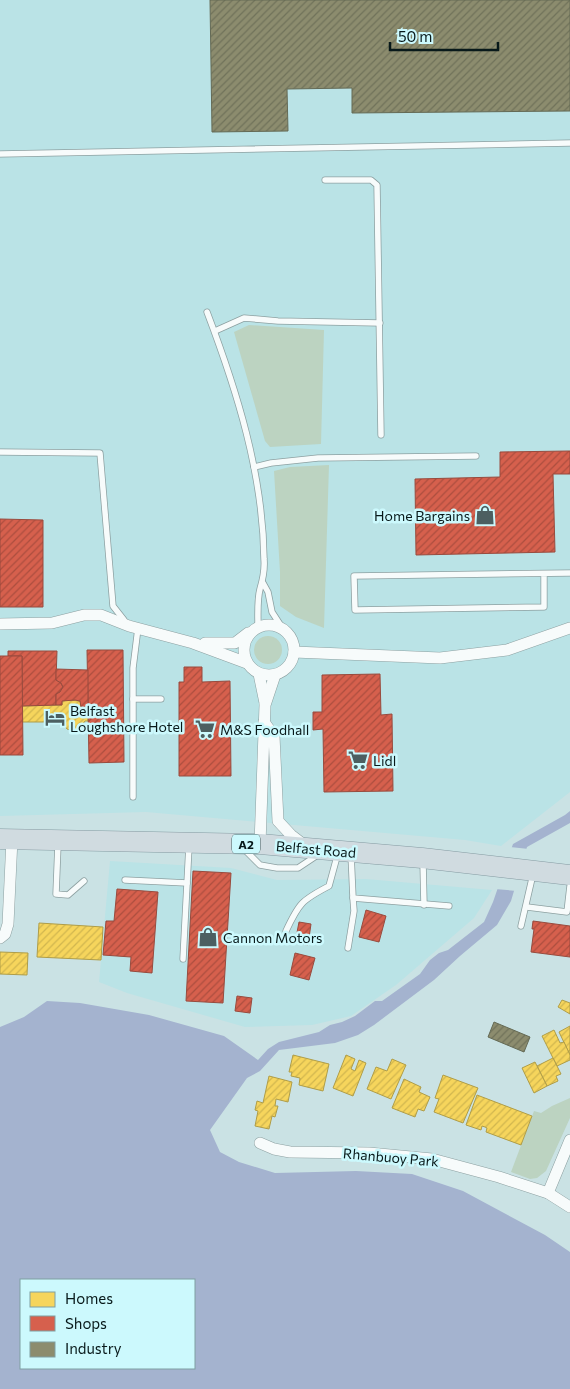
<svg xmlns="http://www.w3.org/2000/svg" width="570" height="1389" viewBox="0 0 570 1389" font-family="Commissioner,sans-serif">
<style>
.built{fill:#bae3e6}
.grass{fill:#bcd3c1}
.water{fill:#a4b3cf;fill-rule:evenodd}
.pier{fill:#cae2e4}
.homes{fill:url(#homes-hatch);stroke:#af9d48}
.shops{fill:url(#shops-hatch);stroke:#984b3e}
.industry{fill:url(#industry-hatch);stroke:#646a55}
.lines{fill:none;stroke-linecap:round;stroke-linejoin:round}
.service-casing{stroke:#8da0a1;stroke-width:7}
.minor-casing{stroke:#8da0a1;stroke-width:12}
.trunk-casing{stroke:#859ba2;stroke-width:21}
.service{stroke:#f7fbfb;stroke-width:5.5}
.minor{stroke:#f7fbfb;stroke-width:11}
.trunk{stroke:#d0dbe0;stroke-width:20}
.labels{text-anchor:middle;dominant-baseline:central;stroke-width:5;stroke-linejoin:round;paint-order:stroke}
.shield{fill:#ccf9fd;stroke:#435c5e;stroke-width:1}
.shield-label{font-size:12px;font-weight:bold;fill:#08191a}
.poi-label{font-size:14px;fill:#08191a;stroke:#ccf9fd;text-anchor:start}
.street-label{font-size:14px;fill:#08191a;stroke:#ccf9fd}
</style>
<defs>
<pattern id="homes-hatch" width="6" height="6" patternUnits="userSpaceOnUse" patternTransform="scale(1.25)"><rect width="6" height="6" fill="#f6d55c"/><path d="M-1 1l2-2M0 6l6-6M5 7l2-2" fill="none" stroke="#d1b64f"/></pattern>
<pattern id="shops-hatch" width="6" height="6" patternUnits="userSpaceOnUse" patternTransform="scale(1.25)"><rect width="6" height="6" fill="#d6604d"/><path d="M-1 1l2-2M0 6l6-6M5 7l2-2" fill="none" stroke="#ac4e3f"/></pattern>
<pattern id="industry-hatch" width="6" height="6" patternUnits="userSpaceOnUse" patternTransform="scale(1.25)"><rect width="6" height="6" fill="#8c8c6e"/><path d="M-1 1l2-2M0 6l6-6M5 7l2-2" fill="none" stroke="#70725a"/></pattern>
</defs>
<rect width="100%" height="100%" fill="#cae2e4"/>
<g class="built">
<path d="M0,0H570V792L501,846L465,840L146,812L0,816Z"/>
<path d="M110,861L231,868L277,880L366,879L492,890L474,918L396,985L351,1016L312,1025L245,1027L127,993L99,982Z"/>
</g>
<g class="grass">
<path d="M249,325L324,330L321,444L270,447L265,441L234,332Z"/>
<path d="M329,465L324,628L296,617L280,606V572L274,471L290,467Z"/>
<circle cx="268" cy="650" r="14"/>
<path d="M570,1098V1118L546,1171L537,1178L530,1179L511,1172L534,1111L541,1113L552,1106Z"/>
</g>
<path class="water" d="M570,811V823L527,847L511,901L497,925L460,956L434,980L374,1025L358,1035L335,1043L279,1050L260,1071L247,1078L210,1130L220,1152L239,1162L275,1173L356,1171L412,1174L463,1191L545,1235L570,1252V1389H0V1027L24,1017L47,1001L80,1003L149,1015L224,1036L258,1060L268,1049L279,1042L319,1032L330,1025L342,1022L355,1016L375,1001H382L420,974L430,960L439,953L448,950L484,922L493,902L513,844L565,815ZM21,1280H194V1368H21Z"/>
<path class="pier" d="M510,847L529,849L517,891L495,889Z"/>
<g class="homes">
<path d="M68,700L80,701L81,707H88V721H85L78,730L73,731L67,729L62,722H22V706L62,705V701Z"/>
<path d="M39,923L103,927L101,960L37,957Z"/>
<path d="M0,952L28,953L27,975L0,974Z"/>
<path d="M562,1000L570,1003V1014L558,1007Z"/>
<path d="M570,1026V1055L559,1032Z"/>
<path d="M554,1030L560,1043L564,1042L570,1055V1060L557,1066L542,1036Z"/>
<path d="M293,1055L329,1064L323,1091L299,1085L300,1078L291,1076L292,1072H289Z"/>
<path d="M346,1055L355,1059L351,1069L355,1071L359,1060L366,1063L353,1096L333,1088Z"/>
<path d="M553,1058L561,1074L556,1076L558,1081L547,1086L537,1066Z"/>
<path d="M392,1059L406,1065L391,1099L367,1089L376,1067L387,1071Z"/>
<path d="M535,1062L547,1086L534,1093L522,1068Z"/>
<path d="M443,1075L478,1088L463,1123L434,1112L439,1099L435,1098Z"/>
<path d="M269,1076L292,1082L288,1102L276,1099L275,1106H278L275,1117L272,1116L269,1129L255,1126L258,1111L255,1110L257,1101L263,1103Z"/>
<path d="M404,1079L421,1087L419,1092L430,1097L424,1111L418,1109L415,1117L392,1108Z"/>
<path d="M477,1095L532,1116L521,1145L486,1132L487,1128L485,1127L482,1126L481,1130L466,1125Z"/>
</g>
<g class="shops">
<path d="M570,451V474H553L555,552L416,555L415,479L500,477V452Z"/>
<path d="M0,519L43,520V607H0Z"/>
<path d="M87,650H123L124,762L89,763Z"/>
<path d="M8,651H57L56,680L61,683L63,687L60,692L56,694V705L22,706V656H8Z"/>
<path d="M0,656H22L23,755H0Z"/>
<path d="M184,667H202V682L230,681L231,776H179V682H184Z"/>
<path d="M56,669L88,670V707H81L80,701L75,700L62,701V705H56V694L60,692L63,687L61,683L56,680Z"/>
<path d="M380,674L381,715L392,714L393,791L324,792L323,729L313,730V712H322V675Z"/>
<path d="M193,871L231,873L223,1003L186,1001Z"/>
<path d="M117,889L158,892L152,973L130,971L131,957L103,955L106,921H114Z"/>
<path d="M366,910L386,916L379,942L359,937Z"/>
<path d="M533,921L570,926V957L531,952L534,929H532Z"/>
<path d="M299,922L311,924L308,945L295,943Z"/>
<path d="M295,953L315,958L309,980L290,975Z"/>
<path d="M237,996L252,998L250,1013L235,1011Z"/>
</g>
<g class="industry">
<path d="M210,0H570V111L352,113V88L287,89L288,131L212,132Z"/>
<path d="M494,1022L530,1037L524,1052L488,1037Z"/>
</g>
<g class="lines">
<defs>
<g id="service">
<path d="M0,154L570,143"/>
<path d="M325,180H371L377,185L381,435"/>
<path d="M207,312C237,391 263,474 264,559C265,570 263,579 260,589C257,600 258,615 258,627"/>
<path d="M215,331L244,318L278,321L380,323"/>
<path d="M0,452L100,453L113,606L124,620"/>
<path d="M254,467L271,463L318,458L476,456"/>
<path d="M544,574V607L355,610L354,576L570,573"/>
<path d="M263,583L268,592L272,612L283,629"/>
<path d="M133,699H161"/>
<path d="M133,797V668L138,628"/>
<path d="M58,844L56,894L68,895L84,881"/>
<path d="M244,849L260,865L277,868H298L319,854"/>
<path d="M351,854L353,898L449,906"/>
<path d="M423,862L424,905"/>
<path d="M125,880L187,883"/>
<path d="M527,907L567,912L570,886"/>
<path d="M521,926L533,874"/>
<path d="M286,931C299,903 302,900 329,886L338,853"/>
<path d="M348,948L354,911L353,898"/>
<path d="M183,959L189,846"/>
</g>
<g id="minor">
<path d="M0,624L52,623L84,615H101L129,626L193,643L247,663"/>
<circle cx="269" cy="650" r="25"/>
<path d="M205,643H235L248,633"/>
<path d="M294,652L440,658L507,650L570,628"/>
<path d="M259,674L265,703"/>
<path d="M264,722L274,736L278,821L291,835L304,845"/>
<path d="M260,844L265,705L275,675"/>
<path d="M0,938L5,934L8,924L12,839"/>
<path d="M260,1143L274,1149L290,1152L369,1153L432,1159L499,1177L548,1193L570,1207"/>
<path d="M548,1193L570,1140"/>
</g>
<path id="trunk" d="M0,839L260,844L422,858L570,875"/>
</defs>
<use href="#service" class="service-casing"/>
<use href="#minor" class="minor-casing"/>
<use href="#trunk" class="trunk-casing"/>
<use href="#service" class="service"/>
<use href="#minor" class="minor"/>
<use href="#trunk" class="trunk"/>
</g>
<defs>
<symbol id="shop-bare" viewBox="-9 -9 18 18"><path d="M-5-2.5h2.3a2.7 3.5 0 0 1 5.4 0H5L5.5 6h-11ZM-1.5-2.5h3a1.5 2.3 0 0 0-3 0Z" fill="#4c5f61" stroke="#ccf9fd" stroke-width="2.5" paint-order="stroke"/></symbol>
<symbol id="hotel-bare" viewBox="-9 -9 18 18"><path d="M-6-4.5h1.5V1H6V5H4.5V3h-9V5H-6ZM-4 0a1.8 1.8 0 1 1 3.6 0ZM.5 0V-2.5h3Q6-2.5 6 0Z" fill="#4c5f61" stroke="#ccf9fd" stroke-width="2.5" paint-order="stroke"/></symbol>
<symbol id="supermarket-bare" viewBox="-9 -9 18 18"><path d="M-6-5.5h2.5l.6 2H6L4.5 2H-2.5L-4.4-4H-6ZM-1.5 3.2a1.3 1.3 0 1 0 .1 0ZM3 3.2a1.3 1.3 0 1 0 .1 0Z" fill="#4c5f61" stroke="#ccf9fd" stroke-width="2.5" paint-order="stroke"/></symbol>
</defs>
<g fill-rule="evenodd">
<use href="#shop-bare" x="471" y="501" width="28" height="28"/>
<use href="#hotel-bare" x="41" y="704" width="28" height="28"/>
<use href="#supermarket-bare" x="191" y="715" width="28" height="28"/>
<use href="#supermarket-bare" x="344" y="746" width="28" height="28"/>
<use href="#shop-bare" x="194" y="923" width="28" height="28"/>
</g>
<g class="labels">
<rect class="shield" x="232" y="834.5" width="28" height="19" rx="4"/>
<g class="shield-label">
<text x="246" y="844">A2</text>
</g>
<g class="poi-label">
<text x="470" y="515" text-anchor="end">Home Bargains</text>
<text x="70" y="710">Belfast<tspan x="70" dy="16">Loughshore Hotel</tspan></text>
<text x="220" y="729">M&amp;S Foodhall</text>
<text x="373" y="760">Lidl</text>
<text x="223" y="937">Cannon Motors</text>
</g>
<g class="street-label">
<text transform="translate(316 849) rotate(5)">Belfast Road</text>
<text transform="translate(391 1157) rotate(5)">Rhanbuoy Park</text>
</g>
</g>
<rect x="20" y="1279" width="175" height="90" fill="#ccf9fd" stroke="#7e9fa2"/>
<rect x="30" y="1292" width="25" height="15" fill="#f6d55c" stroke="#7e9fa2"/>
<text x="65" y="1304" font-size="15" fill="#08191a">Homes</text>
<rect x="30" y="1316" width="25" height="15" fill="#d6604d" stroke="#7e9fa2"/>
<text x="65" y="1329" font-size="15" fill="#08191a">Shops</text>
<rect x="30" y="1342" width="25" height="15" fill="#8c8c6e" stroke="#7e9fa2"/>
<text x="65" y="1354" font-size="15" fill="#08191a">Industry</text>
<path d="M390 42v8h108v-8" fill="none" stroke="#08191a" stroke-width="2.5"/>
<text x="398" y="42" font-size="15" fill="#08191a" stroke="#ccf9fd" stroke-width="4" paint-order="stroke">50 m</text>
</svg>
